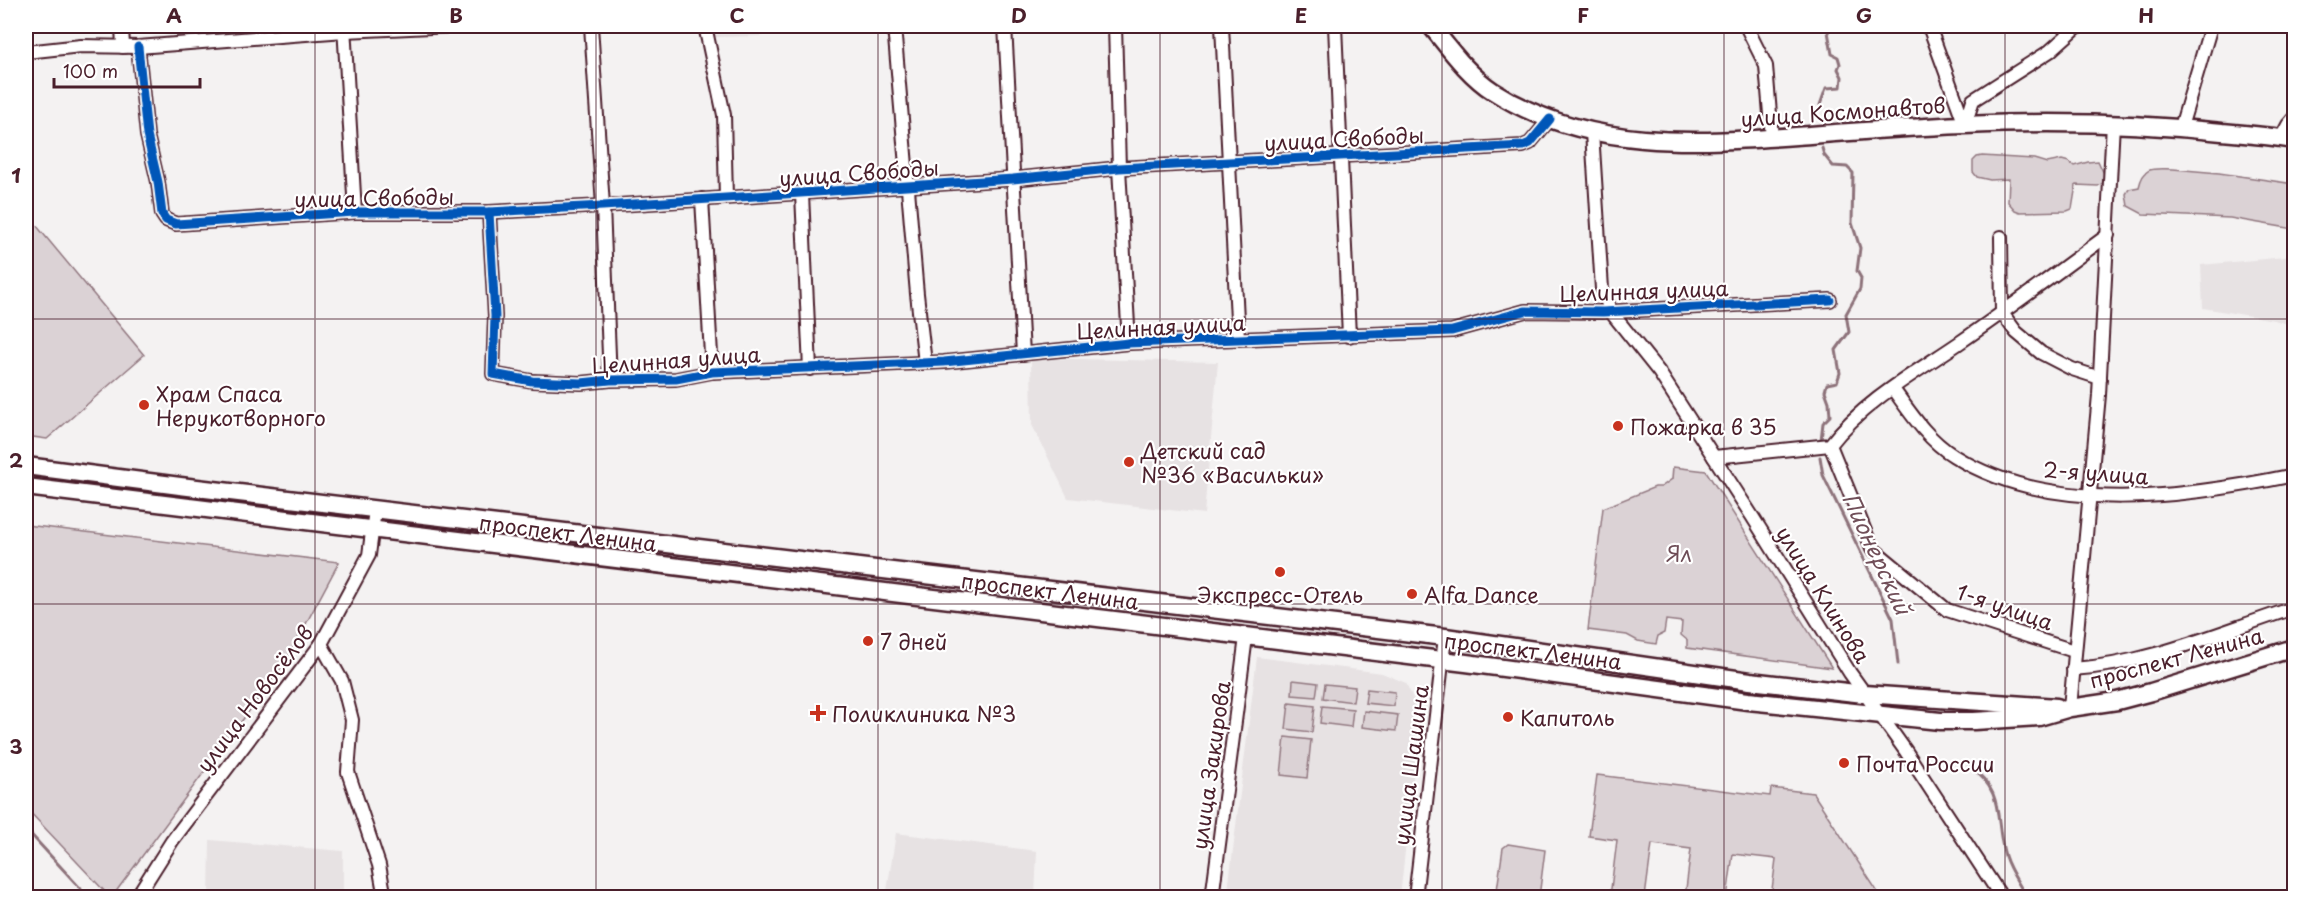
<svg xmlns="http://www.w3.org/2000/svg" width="2320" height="923" viewBox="0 0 2320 923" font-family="'Playpen Sans',sans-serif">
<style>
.built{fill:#e7e2e3}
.green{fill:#dbd2d5;stroke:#927880;stroke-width:1.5}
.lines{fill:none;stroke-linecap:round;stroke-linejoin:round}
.stream{stroke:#8d727a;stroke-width:3}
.minor-casing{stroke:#4a1f2b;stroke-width:16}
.major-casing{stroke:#4a1f2b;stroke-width:21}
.minor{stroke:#fff;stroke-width:12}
.major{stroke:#fff;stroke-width:16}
.cycleway-casing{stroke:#fff;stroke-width:13}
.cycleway{stroke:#0057b8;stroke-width:9}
.grid{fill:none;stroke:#4a1f2b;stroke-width:1.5;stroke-opacity:0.55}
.poi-dot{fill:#c8321e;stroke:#fff;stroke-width:2}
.labels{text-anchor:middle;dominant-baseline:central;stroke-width:4.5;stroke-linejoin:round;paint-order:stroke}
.street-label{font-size:21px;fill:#4a1f2b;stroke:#fff}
.poi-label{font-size:21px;fill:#4a1f2b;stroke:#fff;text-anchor:start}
.park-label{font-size:21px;fill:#6e4c56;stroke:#fff}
.water-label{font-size:22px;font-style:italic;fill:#714f59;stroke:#fff}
.neatline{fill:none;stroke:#4a1f2b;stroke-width:2}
.grid-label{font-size:20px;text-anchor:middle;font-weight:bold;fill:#4a1f2b}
</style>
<rect width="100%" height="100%" fill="#f4f2f2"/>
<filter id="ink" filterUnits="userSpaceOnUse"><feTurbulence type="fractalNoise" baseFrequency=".0167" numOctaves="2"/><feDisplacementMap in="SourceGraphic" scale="12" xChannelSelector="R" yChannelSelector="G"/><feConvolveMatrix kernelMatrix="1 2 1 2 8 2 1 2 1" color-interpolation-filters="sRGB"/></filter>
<g filter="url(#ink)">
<g class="built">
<path d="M709,26H763V36L712,37Z"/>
<path d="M2294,252V326L2274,320L2203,308L2201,265L2285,257Z"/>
<path d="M1031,358L1218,362L1204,514L1068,498L1032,425Z"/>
<path d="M1257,657L1382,673L1406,683L1420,714L1400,897L1227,898Z"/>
<path d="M896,833L1037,851L1035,897H886Z"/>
<path d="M210,840L343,851V897H209Z"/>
</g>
<g class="green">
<path d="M1982,156L2034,159L2047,163L2062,160L2069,162L2074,166L2088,162L2098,161L2105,176L2104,182L2098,186L2076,185L2072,209L2067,211L2020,212L2015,210L2008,202L2009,179L1990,180L1977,177L1973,172V161L1977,157Z"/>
<path d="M2173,169L2219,173L2294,184V229L2230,218L2143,214L2128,206L2126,194L2129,189L2139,187C2144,165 2154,169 2173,169Z"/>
<path d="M26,213L144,355L47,439L26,436Z"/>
<path d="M1673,467L1706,471L1832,668L1687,648V640L1681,635L1682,622L1666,620L1664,633L1658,636L1656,644L1638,641L1627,635L1588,630L1603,508L1655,487H1661L1672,479Z"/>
<path d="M26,525L339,562L286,661L112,897H110L26,808Z"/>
<path d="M1293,680L1318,683L1316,697L1292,695Z"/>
<path d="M1325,684L1355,687L1353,702L1323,698Z"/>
<path d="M1367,689L1395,692L1394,706L1365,703Z"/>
<path d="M1289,703L1315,706L1312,732L1286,729Z"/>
<path d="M1322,706L1353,709L1351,727L1320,723Z"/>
<path d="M1364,711L1398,715L1396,731L1362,727Z"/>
<path d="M1285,737L1311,740L1307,778L1281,775Z"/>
<path d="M1597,775L1770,796L1771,788L1813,793L1881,897H1771L1776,859L1733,854L1727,897H1685L1691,849L1652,844L1645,897H1610L1617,840L1589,836Z"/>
<path d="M1508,844L1545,850L1539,897H1496L1503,848Z"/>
</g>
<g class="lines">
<g class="stream">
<path d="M1820,105L1826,88L1841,87L1842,77L1838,69L1840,64L1838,57L1832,54L1827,26"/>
<path d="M1821,440L1823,423L1830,416L1829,402L1825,391L1827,384L1837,382L1840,373L1836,350L1849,332L1846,314L1860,289L1861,278L1857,271L1860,248L1852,223L1853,173L1847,167L1833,166L1824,155L1822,148"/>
<path d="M1820,457L1823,475L1893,619L1898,664"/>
<path d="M1969,766C2006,792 1994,818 2005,856C2009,870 2020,885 2027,898"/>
<path d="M26,829L81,889"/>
</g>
<defs>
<g id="minor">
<path d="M122,26L123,47"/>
<path d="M344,26L355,212"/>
<path d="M591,26L603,206L610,380"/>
<path d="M705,26L724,115L726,198"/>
<path d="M894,26L917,294L925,363"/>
<path d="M1005,26L1023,354"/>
<path d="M1115,26L1119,168L1129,343"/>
<path d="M1222,26L1238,339"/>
<path d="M1335,26L1349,336"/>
<path d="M1746,26L1766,66L1772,138"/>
<path d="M1925,26L1930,29L1965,125"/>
<path d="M138,47L147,135L158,182L162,214L166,220L176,224L355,212H489L603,206L1013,179L1119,168L1523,146L1530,143L1550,119"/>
<path d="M26,52L81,46L138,47L345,31L453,26"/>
<path d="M1965,125L1973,100L2050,51L2078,26"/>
<path d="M2181,127L2211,26"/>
<path d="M1592,132L1602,289L1611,312L1659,372L1752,516L1850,673L1905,750L2002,898"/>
<path d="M2281,138L2288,125L2294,118"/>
<path d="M802,194L810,369"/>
<path d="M702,199L712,372"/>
<path d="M489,212L495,316L493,374L532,381L581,383L610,380L676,379L712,372L944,362L1129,343L1452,331L1525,311L1603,312L1830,300"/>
<path d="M2001,237L2002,313L2016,332L2041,353L2072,369L2100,378"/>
<path d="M1893,389C1911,414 1928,440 1954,456C2052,517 2188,497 2294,475"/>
<path d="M1830,445L1872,548L1947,610L2074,651"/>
<path d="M1714,457L1830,445C1863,402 1915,373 1959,343C2010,308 2059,271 2108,235"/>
<path d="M321,644L342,681L352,720L348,772L379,865L385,898"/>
<path d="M2073,669C2150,664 2222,631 2294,608"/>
<path d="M2070,708L2099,395L2113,123"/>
<path d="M136,898L172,841L321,644L369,555L375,510"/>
<path d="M1212,898L1246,637"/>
<path d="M1415,898L1445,637"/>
</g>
<g id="major">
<path d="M1431,26C1449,48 1468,75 1493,91C1589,153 1702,143 1810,135C1861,131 1913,127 1964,125C2050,121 2137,123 2222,132C2246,134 2271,136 2294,140"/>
<path d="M26,466L180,486L1445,637L1750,681L1864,694L2057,707"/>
<path d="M26,487L1466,663L1748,701L1940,721H1974L2039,717L2070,708L2117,701L2151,692L2294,648"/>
</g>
</defs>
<use href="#minor" class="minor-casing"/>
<use href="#major" class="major-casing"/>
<use href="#minor" class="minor"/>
<use href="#major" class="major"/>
<defs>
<g id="cycleway">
<path d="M138,47L147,135L158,182L162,214L166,220L176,224L355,212H489L603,206L1013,179L1119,168L1523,146L1530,143L1550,119"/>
<path d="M489,212L495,316L493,374L532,381L581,383L610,380L676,379L712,372L944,362L1129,343L1452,331L1525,311L1603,312L1830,300"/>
</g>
</defs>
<use href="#cycleway" class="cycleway-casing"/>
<use href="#cycleway" class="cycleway"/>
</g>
</g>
<path class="grid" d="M315,26V898M596,26V898M878,26V898M1160,26V898M1442,26V898M1724,26V898M2005,26V898M26,319H2294M26,604H2294"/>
<g class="poi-dot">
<circle cx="144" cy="405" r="6"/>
<circle cx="1618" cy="426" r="6"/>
<circle cx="1129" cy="462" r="6"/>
<circle cx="1280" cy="572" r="6"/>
<circle cx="1412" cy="594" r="6"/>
<circle cx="868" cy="641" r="6"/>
<path d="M815 704h6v6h6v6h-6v6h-6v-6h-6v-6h6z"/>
<circle cx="1508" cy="717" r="6"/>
<circle cx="1844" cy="763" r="6"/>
</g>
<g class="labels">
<g class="street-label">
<text transform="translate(1843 111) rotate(-4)">улица Космонавтов</text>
<text transform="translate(1344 138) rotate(-3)">улица Свободы</text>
<text transform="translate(859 172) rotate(-4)">улица Свободы</text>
<text transform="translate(374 197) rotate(-1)">улица Свободы</text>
<text transform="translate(1644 290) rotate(-2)">Целинная улица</text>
<text transform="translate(1161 326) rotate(-3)">Целинная улица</text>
<text transform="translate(676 359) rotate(-4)">Целинная улица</text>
<text transform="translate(2096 472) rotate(4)">2-я улица</text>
<text transform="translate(568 532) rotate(7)">проспект Ленина</text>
<text transform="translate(1050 590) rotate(7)">проспект Ленина</text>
<text transform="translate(1824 594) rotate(58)">улица Клинова</text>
<text transform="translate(2005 606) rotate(19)">1-я улица</text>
<text transform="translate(1533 650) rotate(7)">проспект Ленина</text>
<text transform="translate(2176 657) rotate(-15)">проспект Ленина</text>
<text transform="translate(254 698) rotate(-53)">улица Новосёлов</text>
<text transform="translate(1210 765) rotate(-82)">улица Закирова</text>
<text transform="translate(1410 765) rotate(-83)">улица Шашина</text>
</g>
<g class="poi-label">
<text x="156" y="393">Храм Спаса<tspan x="156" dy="24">Нерукотворного</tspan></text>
<text x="1630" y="426">Пожарка в 35</text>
<text x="1141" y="450">Детский сад<tspan x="1141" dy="24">№36 «Васильки»</tspan></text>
<text x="1280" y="594" text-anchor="middle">Экспресс-Отель</text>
<text x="1424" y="594">Alfa Dance</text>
<text x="880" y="641">7 дней</text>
<text x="832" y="713">Поликлиника №3</text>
<text x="1520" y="717">Капитоль</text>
<text x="1856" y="763">Почта России</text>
</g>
<g class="park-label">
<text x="1679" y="553">Ял</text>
</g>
<g class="water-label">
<text transform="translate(1878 553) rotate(65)">Пионерский</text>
</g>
</g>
<rect width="2320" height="923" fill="none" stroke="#fff" stroke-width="66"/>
<path d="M54 78v9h146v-9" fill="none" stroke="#4a1f2b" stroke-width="3"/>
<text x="63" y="78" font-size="18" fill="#4a1f2b" stroke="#ffffff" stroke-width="4.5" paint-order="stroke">100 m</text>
<rect x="33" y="33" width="2254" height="857" class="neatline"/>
<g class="grid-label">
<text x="174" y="23">A</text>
<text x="456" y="23">B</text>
<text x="737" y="23">C</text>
<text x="1019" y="23">D</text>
<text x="1301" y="23">E</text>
<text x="1583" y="23">F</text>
<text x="1864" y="23">G</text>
<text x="2146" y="23">H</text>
<text x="16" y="183">1</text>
<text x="16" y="468">2</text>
<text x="16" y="754">3</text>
</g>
</svg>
